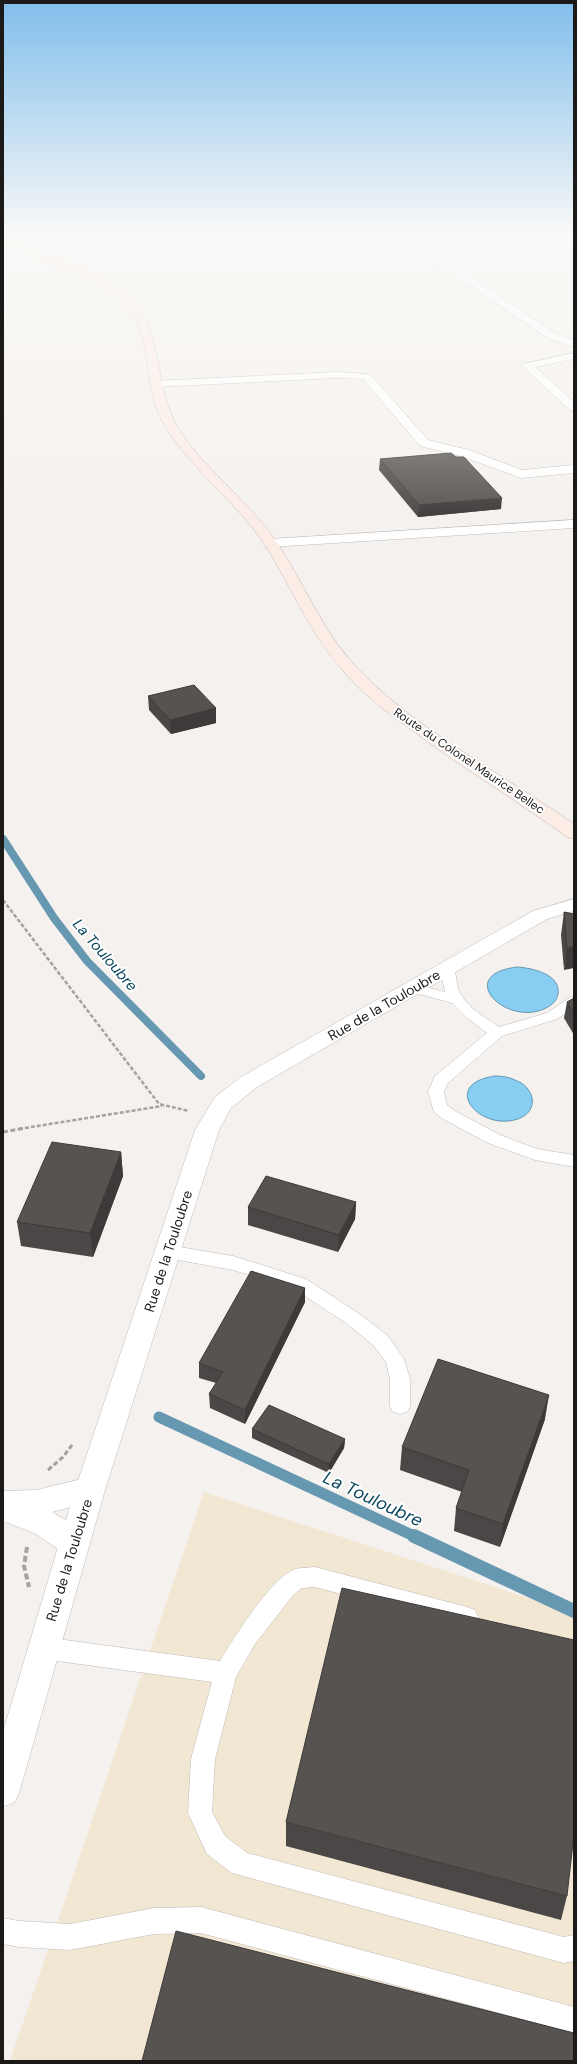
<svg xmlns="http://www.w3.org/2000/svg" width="577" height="2064" viewBox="0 0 577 2064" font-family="'DM Sans',sans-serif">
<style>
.industrial{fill:#f2e7d2}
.water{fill:#87cef2;stroke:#6798b1}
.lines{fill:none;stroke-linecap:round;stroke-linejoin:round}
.stream-far2{stroke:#6798b1;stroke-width:8}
.stream-far1{stroke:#6798b1;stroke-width:11}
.stream{stroke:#6798b1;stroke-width:14}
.service-casing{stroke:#bfbbb8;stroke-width:1}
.minor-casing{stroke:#bfbbb8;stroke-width:1}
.tertiary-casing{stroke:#bfbbb8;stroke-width:1}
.secondary-casing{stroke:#bfbbb8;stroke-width:1}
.path-far2{stroke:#a6a2a0;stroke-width:2.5;stroke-dasharray:4 2;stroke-linecap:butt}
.path-far1{stroke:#a6a2a0;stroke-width:3;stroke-dasharray:5 2.5;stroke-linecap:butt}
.path{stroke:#a6a2a0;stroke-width:4;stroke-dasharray:6 3;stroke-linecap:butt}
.service{fill:#fff;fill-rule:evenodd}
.minor{fill:#fff;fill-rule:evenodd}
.tertiary{fill:#fff;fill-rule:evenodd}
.secondary{fill:#fcece6;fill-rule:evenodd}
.wall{fill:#4b4746}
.shaded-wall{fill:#3d3a39}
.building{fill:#575351;stroke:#3d3a39}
.labels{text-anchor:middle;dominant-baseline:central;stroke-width:4;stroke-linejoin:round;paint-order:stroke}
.far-street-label{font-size:12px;fill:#1c1a19;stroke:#fff}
.street-label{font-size:14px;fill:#1c1a19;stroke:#fff}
.water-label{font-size:15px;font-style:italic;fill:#0b475f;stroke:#fff}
.near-water-label{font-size:18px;font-style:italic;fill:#0b475f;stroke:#fff}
</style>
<rect width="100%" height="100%" fill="#f5f1ee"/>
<path class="industrial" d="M204,1492L574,1613V2061H10Z"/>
<g class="water">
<path d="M517,967C532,968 561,974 558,994C557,1001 552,1005 546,1008C507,1028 453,975 517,967Z"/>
<path d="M495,1076C502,1076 509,1077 515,1080C535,1087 540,1111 518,1119C479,1132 439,1084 495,1076Z"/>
</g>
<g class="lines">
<path class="stream-far2" d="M3,839L54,918L87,961L201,1076"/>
<path class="stream-far1" d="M159,1417L416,1537"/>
<path class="stream" d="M414,1536L574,1611"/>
<defs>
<g id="service">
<path d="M447,965L452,966C457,973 456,983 459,991C466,1007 485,1017 499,1027L547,1013L569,998L574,996V1008L557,1019L502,1036L448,1083L444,1092L447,1105L455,1111L500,1135L537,1149L574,1155V1167L535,1160L488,1143L443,1119L434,1112L428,1092L435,1076L487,1033L466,1017L452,1003L409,991L407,988L409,985L414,984L445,992L440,969L442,966Z"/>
<path d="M168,1245L233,1256L306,1279L358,1313L387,1335L404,1359L410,1379V1406L407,1412L400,1414L393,1412L390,1406V1379L386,1362L373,1345L346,1323L294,1289L233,1270L162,1257L159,1252L162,1247Z"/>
<path d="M315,1567L467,1607L475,1610L478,1617L475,1624L467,1627L315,1587L302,1588L294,1594L255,1644L236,1677L215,1759L212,1812L225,1836L247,1853L564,1937L574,1935V1961L564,1963L232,1873L207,1854L188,1813L191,1759L212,1682L43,1659L35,1655L32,1648L35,1641L43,1637L220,1661C234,1638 268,1583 291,1571C298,1567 307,1568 315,1567Z"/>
<path d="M201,1907L574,2007V2033L201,1933L154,1934L70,1950L19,1947L3,1944V1918L19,1921L70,1924L154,1908Z"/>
</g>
<g id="minor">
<path d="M396,235H406L556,334L574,340V347L548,338Z"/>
<path d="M574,353V359L535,367L574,402V411L570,410L522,366L523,364Z"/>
<path d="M336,372L370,374L428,440L469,450L522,470L574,465V473L521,478L461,456L420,446L363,379L336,378L155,387L150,384L155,381Z"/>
<path d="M574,520V528L270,547L265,546L263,543L265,540L270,539Z"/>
<path d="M90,1477L101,1481L105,1490L101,1499L52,1512L86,1533L90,1543L86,1553L75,1557L64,1553L36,1534L3,1521V1491L36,1490Z"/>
</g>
<path id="tertiary" d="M574,899V911L547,919L257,1087L231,1108L219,1130L105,1490L20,1790L15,1802L3,1807V1732L75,1490L195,1130L215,1097L241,1077L533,911Z"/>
<path id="secondary" d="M3,236C16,241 29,248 42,253C85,270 135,286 151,334C161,365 161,399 178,428C203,468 243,496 271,534C300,574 318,623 350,660C408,726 503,774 574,824V839L567,837C518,801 465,770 416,733C388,714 360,692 339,666C306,628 289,580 261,539C231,497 187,466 162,421C142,385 154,336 125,304C94,270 42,264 3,243Z"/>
</defs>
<use href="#service" class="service-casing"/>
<use href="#minor" class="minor-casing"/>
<use href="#tertiary" class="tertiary-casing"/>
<use href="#secondary" class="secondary-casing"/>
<g class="path-far2">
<path d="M3,900L159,1104L189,1111"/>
<path d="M19,1129L162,1106"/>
</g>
<g class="path-far1">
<path d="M3,1132L25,1128"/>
<path d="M48,1470L63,1457L72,1445"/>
</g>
<path class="path" d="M27,1547L24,1566L29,1587"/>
<use href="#service" class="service"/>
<use href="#minor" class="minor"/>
<use href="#tertiary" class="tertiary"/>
<use href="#secondary" class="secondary"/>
</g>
<g class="wall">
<path d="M456,457L501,509L418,517L379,470L380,459Z"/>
<path d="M148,696L216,708V723L171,734L149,710Z"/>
<path d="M564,912L574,914L564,970L561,935Z"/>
<path d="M574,998V1035L564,1018L567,1002Z"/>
<path d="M121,1152L123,1176L93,1257L21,1246L17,1222Z"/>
<path d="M356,1202L355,1219L338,1252L248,1225V1207Z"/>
<path d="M305,1288V1302L245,1424L210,1408L209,1394L216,1383L199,1378V1363Z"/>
<path d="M545,1419L500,1547L454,1531L456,1508L462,1492L400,1470L402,1447Z"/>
<path d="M252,1429L345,1439L344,1448L329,1473L252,1438Z"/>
<path d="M286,1822L567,1896L561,1920L286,1846Z"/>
</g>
<g class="shaded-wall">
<path d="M502,498L501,509L418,517L419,505Z"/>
<path d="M216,708V723L171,734L170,720Z"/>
<path d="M574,946V968L564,970L567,948Z"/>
<path d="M121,1152L123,1176L93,1257L90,1233Z"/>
<path d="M356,1202L355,1219L338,1252L339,1235Z"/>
<path d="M305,1288V1302L245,1424V1410Z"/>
<path d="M549,1395L545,1419L500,1547L503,1524Z"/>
<path d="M345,1439L344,1448L329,1473V1464Z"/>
</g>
<g class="building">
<path d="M451,453L456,457H464L502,498L419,505L380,459Z"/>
<path d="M194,685L216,708L170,720L148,696Z"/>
<path d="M564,912L574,914V946L567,948Z"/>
<path d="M574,998V1014L567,1002Z"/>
<path d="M52,1142L121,1152L90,1233L17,1222Z"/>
<path d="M266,1176L356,1202L339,1235L248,1207Z"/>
<path d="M251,1271L305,1288L245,1410L209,1394L223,1372L199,1363Z"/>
<path d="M438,1359L549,1395L503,1524L456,1508L469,1470L402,1447Z"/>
<path d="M269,1405L345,1439L329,1464L252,1429Z"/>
<path d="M342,1588L574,1640V1834L567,1896L286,1822Z"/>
<path d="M176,1931L574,2033V2061H142Z"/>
</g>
<linearGradient id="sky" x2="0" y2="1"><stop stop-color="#81beec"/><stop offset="0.45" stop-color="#faf9f7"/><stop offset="1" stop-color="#faf9f7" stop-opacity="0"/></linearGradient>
<rect width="577" height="524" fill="url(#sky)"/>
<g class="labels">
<g class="far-street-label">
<text transform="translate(469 761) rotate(34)">Route du Colonel Maurice Bellec</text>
</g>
<g class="street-label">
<text transform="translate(384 1005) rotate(-30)">Rue de la Touloubre</text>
<text transform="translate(168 1251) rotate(-72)">Rue de la Touloubre</text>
<text transform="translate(69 1560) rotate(-73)">Rue de la Touloubre</text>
</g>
<g class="water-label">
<text transform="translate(105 955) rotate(49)">La Touloubre</text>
</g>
<g class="near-water-label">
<text transform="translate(373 1499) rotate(25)">La Touloubre</text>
</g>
</g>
<rect width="577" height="2064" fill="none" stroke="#1c1a19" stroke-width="8"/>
</svg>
